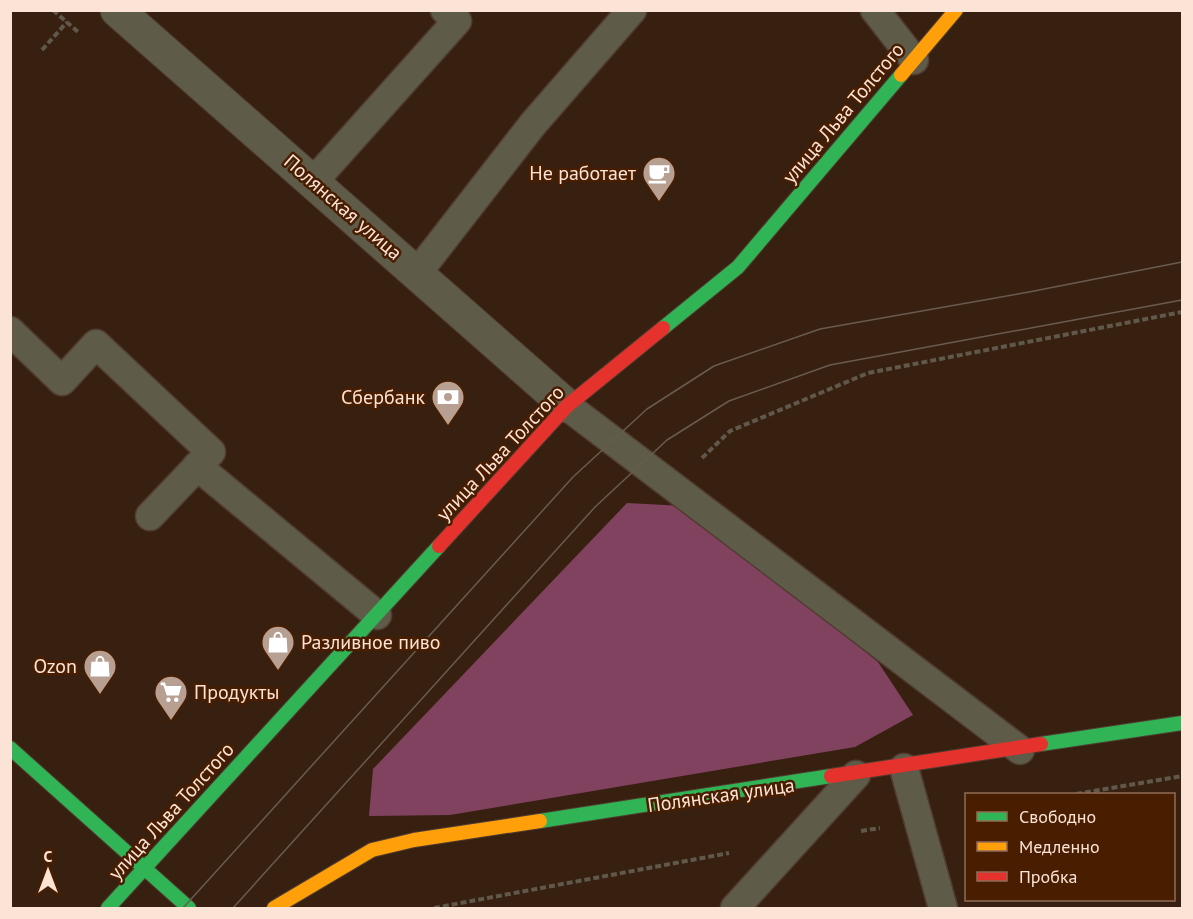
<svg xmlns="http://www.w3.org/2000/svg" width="1193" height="919" viewBox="0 0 1193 919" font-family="'PT Sans',sans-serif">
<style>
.forest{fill:#81425f}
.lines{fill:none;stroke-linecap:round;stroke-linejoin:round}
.lane-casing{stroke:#503c30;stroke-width:31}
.street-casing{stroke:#503c30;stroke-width:35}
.fast-casing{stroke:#503c30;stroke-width:16}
.slow-casing{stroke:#503c30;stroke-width:16}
.jam-casing{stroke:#503c30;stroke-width:16}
.path{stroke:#60584a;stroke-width:4;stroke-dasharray:6 3;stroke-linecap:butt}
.lane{stroke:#5f5b49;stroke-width:28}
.street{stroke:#5f5b49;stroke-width:33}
.fast{stroke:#30b455;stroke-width:14}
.slow{stroke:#ff9f0a;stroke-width:14}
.jam{stroke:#e5322d;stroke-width:14}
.tram{stroke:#685c4f;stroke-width:1.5}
.labels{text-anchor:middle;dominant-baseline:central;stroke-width:5;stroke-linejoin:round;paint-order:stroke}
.street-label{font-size:20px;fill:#fbe3d6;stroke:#491d00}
.poi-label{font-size:20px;fill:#fbe3d6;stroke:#491d00;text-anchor:end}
</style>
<rect width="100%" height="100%" fill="#382011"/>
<path class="forest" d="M627,503L683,506L878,662L913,715L855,747L450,815L369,816L373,769Z"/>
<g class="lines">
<defs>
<g id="lane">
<path d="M875,10L914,60"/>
<path d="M313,182L457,21L445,10"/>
<path d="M418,272L533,124L632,10"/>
<path d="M10,331L62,381L96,344L211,452L150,516"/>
<path d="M567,406L1020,750"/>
<path d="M197,466L377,615"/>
<path d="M904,768L943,908"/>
<path d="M735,908L856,775"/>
</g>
<path id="street" d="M117,10L567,406"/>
<g id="fast">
<path d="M663,328L738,267L901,75"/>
<path d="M1041,744L1182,723"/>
<path d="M10,748L189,908"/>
<path d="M540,821L831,776"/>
<path d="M108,908L439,546"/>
</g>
<g id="slow">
<path d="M901,75L956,10"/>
<path d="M274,908L372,850L414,840L540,821"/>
</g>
<g id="jam">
<path d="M439,546L567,406L663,328"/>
<path d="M831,776L1041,744"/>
</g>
</defs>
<use href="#lane" class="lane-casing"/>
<use href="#street" class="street-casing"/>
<use href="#fast" class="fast-casing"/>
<use href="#slow" class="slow-casing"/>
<use href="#jam" class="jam-casing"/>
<g class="path">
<path d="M53,10L78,32"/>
<path d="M42,50L67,22"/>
<path d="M702,458L730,431L868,373L1182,312"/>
<path d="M1076,794L1182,776"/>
<path d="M861,831L880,828"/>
<path d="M434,908L729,853"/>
</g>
<use href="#lane" class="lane"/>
<use href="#street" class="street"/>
<use href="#fast" class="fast"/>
<use href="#slow" class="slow"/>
<use href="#jam" class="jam"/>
<g class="tram">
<path d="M183,908L573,477L647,409L714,366L820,329L1029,292L1182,262"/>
<path d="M233,908L595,507L667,440L729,401L830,365L1182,300"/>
</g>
</g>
<defs>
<symbol id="cafe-pin" viewBox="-11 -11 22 30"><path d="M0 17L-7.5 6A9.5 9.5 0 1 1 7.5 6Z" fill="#b79f91" stroke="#491d00"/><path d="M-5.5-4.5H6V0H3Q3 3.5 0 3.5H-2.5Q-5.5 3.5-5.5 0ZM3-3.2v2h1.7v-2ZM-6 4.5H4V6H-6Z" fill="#fff"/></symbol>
<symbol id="bank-pin" viewBox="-11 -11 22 30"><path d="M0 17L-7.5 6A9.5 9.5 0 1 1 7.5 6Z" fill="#b79f91" stroke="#491d00"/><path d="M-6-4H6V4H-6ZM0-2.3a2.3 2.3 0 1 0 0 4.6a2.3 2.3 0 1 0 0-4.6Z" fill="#fff"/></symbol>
<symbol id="shop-pin" viewBox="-11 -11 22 30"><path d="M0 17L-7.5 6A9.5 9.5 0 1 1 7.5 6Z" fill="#b79f91" stroke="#491d00"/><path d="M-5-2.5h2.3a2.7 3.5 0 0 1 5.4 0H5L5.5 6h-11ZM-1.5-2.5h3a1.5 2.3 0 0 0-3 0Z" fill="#fff"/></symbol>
<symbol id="supermarket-pin" viewBox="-11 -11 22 30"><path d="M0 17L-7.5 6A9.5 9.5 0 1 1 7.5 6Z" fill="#b79f91" stroke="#491d00"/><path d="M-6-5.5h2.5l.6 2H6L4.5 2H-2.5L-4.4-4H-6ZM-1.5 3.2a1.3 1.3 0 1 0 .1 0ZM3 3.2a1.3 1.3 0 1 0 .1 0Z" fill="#fff"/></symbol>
</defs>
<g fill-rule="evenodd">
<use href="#cafe-pin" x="640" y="154" width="38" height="52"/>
<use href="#bank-pin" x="429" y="378" width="38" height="52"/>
<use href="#shop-pin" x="259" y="623" width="38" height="52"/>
<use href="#shop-pin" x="81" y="647" width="38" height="52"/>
<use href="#supermarket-pin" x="152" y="673" width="38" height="52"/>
</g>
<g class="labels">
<g class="street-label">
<text transform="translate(843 113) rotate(-50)">улица Льва Толстого</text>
<text transform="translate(343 207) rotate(41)">Полянская улица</text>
<text transform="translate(500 453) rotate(-47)">улица Льва Толстого</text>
<text transform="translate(721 795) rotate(-8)">Полянская улица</text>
<text transform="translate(171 811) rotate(-48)">улица Льва Толстого</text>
</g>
<g class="poi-label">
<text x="636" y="173">Не работает</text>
<text x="425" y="397">Сбербанк</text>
<text x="301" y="642" text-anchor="start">Разливное пиво</text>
<text x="77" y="666">Ozon</text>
<text x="194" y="692" text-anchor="start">Продукты</text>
</g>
</g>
<rect width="1193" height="919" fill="none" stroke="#fbe3d6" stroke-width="24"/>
<rect x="965" y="793" width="210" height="108" fill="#491d00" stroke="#906c56" stroke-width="1.5"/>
<rect x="977" y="812" width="30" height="9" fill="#30b455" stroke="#906c56" stroke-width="1.5"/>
<text x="1019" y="823" font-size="18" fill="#fbe3d6">Свободно</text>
<rect x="977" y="842" width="30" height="9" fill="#ff9f0a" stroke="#906c56" stroke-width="1.5"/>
<text x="1019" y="853" font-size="18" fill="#fbe3d6">Медленно</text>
<rect x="977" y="872" width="30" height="9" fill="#e5322d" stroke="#906c56" stroke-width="1.5"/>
<text x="1019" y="883" font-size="18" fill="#fbe3d6">Пробка</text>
<g transform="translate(48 871)" stroke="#491d00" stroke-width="4.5" paint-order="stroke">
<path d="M0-4.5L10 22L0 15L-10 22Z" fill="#fbe3d6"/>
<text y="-9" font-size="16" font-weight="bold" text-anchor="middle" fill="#fbe3d6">С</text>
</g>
</svg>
